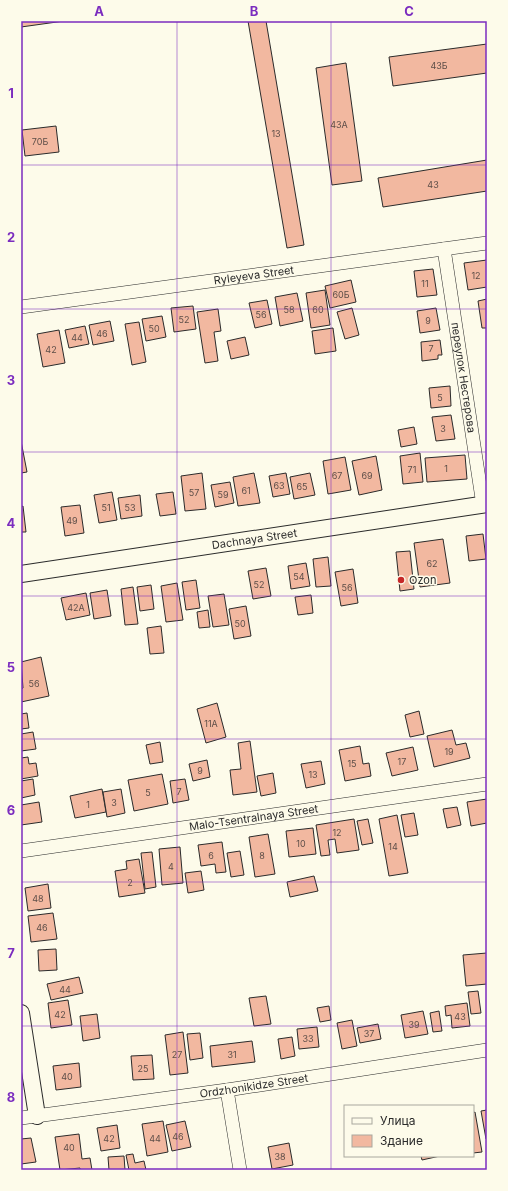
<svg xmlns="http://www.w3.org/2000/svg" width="508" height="1191" viewBox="0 0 508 1191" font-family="Inter,sans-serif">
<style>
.building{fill:#f2b8a0;stroke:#2b2b2b}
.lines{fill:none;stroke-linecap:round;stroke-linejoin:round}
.minor-casing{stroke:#2b2b2b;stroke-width:14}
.tertiary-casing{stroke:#2b2b2b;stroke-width:18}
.minor{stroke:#fdfbea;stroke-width:13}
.tertiary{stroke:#fdfbea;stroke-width:16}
.grid{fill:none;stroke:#7b2cbf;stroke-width:1;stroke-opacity:0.55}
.poi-dot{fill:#c62828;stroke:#fdfbea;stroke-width:1.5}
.labels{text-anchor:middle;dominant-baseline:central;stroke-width:3;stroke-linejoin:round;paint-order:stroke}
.number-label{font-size:9px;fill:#5d4e48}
.street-label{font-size:11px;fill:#2b2b2b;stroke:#fdfbea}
.poi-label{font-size:11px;fill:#2b2b2b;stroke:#fdfbea;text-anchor:start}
.neatline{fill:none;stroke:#7b2cbf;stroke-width:1.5}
.grid-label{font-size:13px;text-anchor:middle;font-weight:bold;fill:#7b2cbf}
</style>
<rect width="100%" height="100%" fill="#fdfbea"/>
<g class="building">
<path d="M21,21H64L21,27Z"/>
<path d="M248,21H266L304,245L287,248Z"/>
<path d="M487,44V73L393,86L389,57Z"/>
<path d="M346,63L362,181L332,185L316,68Z"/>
<path d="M56,126L59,152L25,156L22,130Z"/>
<path d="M487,160V191L383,207L378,178Z"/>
<path d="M487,260V287L468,290L464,263Z"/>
<path d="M433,269L437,295L417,297L414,271Z"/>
<path d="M351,280L356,302L330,308L325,286Z"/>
<path d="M325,290L330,325L311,328L306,293Z"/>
<path d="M297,293L303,321L280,326L275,297Z"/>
<path d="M487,299V328H482L478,301Z"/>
<path d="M267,300L272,324L255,328L249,303Z"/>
<path d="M193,306L196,329L174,332L171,308Z"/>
<path d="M352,308L359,335L345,339L337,312Z"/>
<path d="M436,308L440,330L420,333L417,311Z"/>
<path d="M218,309L221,331L214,332L218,361L205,363L197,312Z"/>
<path d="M162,316L166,337L146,341L142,319Z"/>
<path d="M110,321L114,341L93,345L89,325Z"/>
<path d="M139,322L146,362L132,365L125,324Z"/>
<path d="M85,326L89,344L69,348L65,330Z"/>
<path d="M333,328L336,351L315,354L312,331Z"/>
<path d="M59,330L65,363L43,367L37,334Z"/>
<path d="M245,337L249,355L231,359L227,341Z"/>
<path d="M440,340L442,355H438V359L422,361L421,342Z"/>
<path d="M450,386L451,406L431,408L429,388Z"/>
<path d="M451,415L455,439L436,441L432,417Z"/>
<path d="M414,427L417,444L401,447L398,430Z"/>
<path d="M21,441L27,472L21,473Z"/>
<path d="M420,453L423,482L403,484L400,456Z"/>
<path d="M465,455L467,479L427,482L425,458Z"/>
<path d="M376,456L382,490L359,495L352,461Z"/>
<path d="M345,457L351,490L328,494L323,461Z"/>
<path d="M202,473L206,509L185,511L181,476Z"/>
<path d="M254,473L260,503L238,506L233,477Z"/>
<path d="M286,473L290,494L273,497L269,476Z"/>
<path d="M310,473L315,495L294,499L290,477Z"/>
<path d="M230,482L234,503L215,507L211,485Z"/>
<path d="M112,492L117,520L99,523L94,495Z"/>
<path d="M173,492L176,514L160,516L156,494Z"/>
<path d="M140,495L142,516L121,519L118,498Z"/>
<path d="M80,505L84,533L65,536L61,507Z"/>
<path d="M23,506L26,532H21V507Z"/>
<path d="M483,534L486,559L469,561L466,536Z"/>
<path d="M443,539L450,583L420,587L414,543Z"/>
<path d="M410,551L414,589L400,591L396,552Z"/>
<path d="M328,557L331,586L316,587L313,559Z"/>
<path d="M306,563L310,586L291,589L288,566Z"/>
<path d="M266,568L271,596L253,599L248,571Z"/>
<path d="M353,569L358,603L341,606L335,572Z"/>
<path d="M196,580L200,608L186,610L182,582Z"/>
<path d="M177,583L183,620L166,622L161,586Z"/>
<path d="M151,585L154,609L140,611L137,587Z"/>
<path d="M133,587L138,624L125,625L121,589Z"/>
<path d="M107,590L111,616L94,619L90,593Z"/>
<path d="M86,593L90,615L66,620L61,598Z"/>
<path d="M224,594L229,625L213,627L208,596Z"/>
<path d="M311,595L313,613L298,615L295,597Z"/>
<path d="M246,606L251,636L234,639L229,609Z"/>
<path d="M208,610L210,627L199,628L197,612Z"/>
<path d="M161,626L164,653L150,654L147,628Z"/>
<path d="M41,657L49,696L21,702V689L23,688L21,662Z"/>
<path d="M217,703L226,737L206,743L197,709Z"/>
<path d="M419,711L424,734L410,737L405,715Z"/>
<path d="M27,713L29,728L21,729V714Z"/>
<path d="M452,730L456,745L466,743L470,758L434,767L427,736Z"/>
<path d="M33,732L36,749L21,751V734Z"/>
<path d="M250,741L257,792L233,795L230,770L241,769L238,743Z"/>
<path d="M160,742L163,762L150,764L146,745Z"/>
<path d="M360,746L363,764L369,763L371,776L345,781L339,750Z"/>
<path d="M413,747L418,770L392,776L386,753Z"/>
<path d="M28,757L29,764L36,763L38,776L21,779V758Z"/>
<path d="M207,760L210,777L193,781L189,764Z"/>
<path d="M321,761L325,784L306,788L301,764Z"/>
<path d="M273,773L276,793L261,796L257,776Z"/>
<path d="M162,774L168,804L134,811L128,780Z"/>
<path d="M33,779L35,795L21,798V781Z"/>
<path d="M185,779L189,800L173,803L170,781Z"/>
<path d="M102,789L106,812L75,818L70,796Z"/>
<path d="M121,789L125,813L107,817L103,792Z"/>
<path d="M487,799V823L471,826L467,802Z"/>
<path d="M39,802L42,822L21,825V805Z"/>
<path d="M457,807L461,825L447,828L443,809Z"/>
<path d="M414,813L418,835L405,837L401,815Z"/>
<path d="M397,815L408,873L389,876L379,819Z"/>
<path d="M354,819L359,850L337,853L335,839L328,840L330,855L321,856L316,825Z"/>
<path d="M368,819L373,843L362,845L357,821Z"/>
<path d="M313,828L316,854L289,857L286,831Z"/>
<path d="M268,834L275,874L255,877L249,837Z"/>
<path d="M222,842L226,872L216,873L215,864L201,866L198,845Z"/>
<path d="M180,847L183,883L162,885L159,849Z"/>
<path d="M240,851L244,875L231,877L227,853Z"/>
<path d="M152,852L156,887L145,889L141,853Z"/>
<path d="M139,859L145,893L119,897L115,871L127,869L126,861Z"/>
<path d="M201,871L204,890L188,893L185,873Z"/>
<path d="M314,876L318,891L290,897L287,882Z"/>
<path d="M48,884L51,908L28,911L25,888Z"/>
<path d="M53,913L57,939L31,942L28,916Z"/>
<path d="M56,949L57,970L39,971L38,950Z"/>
<path d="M487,953V984L466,986L463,955Z"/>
<path d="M79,977L83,993L51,1000L47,984Z"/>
<path d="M478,991L481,1013L471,1014L468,992Z"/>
<path d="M266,996L271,1024L254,1026L249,998Z"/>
<path d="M68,1000L72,1025L51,1028L48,1003Z"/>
<path d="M467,1003L470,1026L452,1028L451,1015L446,1016L445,1006Z"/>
<path d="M329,1006L331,1020L320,1022L317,1008Z"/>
<path d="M423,1011L428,1034L405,1038L401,1015Z"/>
<path d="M439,1011L442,1031L433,1032L430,1013Z"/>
<path d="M97,1014L100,1038L83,1041L80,1016Z"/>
<path d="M352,1020L357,1046L342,1049L337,1023Z"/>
<path d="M378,1024L381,1039L360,1043L357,1028Z"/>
<path d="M317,1027L319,1047L299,1049L297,1029Z"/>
<path d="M183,1032L188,1073L170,1075L165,1035Z"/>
<path d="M200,1033L203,1058L190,1060L187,1034Z"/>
<path d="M292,1037L295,1056L281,1059L278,1039Z"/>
<path d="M252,1041L255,1062L212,1067L210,1046Z"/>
<path d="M152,1055L154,1079L133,1080L131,1056Z"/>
<path d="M79,1063L81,1087L56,1090L53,1066Z"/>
<path d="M487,1110V1139H486L481,1111Z"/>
<path d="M475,1112L482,1152L473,1153V1113Z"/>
<path d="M163,1121L168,1152L147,1156L142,1124Z"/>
<path d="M185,1121L191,1147L172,1151L166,1125Z"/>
<path d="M117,1125L120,1148L101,1151L97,1128Z"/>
<path d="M79,1134L82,1159L90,1158L92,1170H80V1168L60,1170L55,1137Z"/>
<path d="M31,1138L36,1162L21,1164V1139Z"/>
<path d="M289,1143L293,1165L272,1169L268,1147Z"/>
<path d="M133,1154L135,1163L144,1161L146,1170H129L126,1155Z"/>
<path d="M124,1156L125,1170H109L108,1157Z"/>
<path d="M421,1156H440L422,1160Z"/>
</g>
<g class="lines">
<defs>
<g id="minor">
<path id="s1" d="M444,249L483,505"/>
<path id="s2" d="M21,307L487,243"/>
<path id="s3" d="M21,851L487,784"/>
<path d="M227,1090L240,1170"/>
<path id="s4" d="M21,1118L227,1090L487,1050"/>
</g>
<g id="tertiary">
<path id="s5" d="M21,574L487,504"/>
<path d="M21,1013L37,1116"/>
</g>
</defs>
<use href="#minor" class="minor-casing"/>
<use href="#tertiary" class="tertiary-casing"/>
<use href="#minor" class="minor"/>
<use href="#tertiary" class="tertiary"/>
</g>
<path class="grid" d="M177,21V1170M331,21V1170M21,165H487M21,309H487M21,452H487M21,596H487M21,739H487M21,882H487M21,1026H487"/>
<circle class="poi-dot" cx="401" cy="580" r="4"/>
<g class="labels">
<g class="number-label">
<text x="439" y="65">43Б</text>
<text x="339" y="124">43А</text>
<text x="276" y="133">13</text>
<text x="40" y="141">70Б</text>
<text x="433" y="184">43</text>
<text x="476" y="275">12</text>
<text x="425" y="283">11</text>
<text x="341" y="294">60Б</text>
<text x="289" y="309">58</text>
<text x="318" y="309">60</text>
<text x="261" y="314">56</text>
<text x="184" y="319">52</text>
<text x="428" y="320">9</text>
<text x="154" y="328">50</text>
<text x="102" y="333">46</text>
<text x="77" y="337">44</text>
<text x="431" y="348">7</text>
<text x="51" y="349">42</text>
<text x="440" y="397">5</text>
<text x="443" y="428">3</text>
<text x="446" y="468">1</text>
<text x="412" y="469">71</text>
<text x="337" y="475">67</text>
<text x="367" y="475">69</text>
<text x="279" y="485">63</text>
<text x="302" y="486">65</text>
<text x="246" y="490">61</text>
<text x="194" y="492">57</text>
<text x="223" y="494">59</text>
<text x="106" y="507">51</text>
<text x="130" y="507">53</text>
<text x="72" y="520">49</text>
<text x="432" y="563">62</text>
<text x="299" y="576">54</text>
<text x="259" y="584">52</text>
<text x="347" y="587">56</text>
<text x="76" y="607">42А</text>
<text x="240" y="623">50</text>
<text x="34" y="683">56</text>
<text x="211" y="723">11А</text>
<text x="449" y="751">19</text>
<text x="402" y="761">17</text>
<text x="352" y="763">15</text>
<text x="200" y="770">9</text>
<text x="313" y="774">13</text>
<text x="179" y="791">7</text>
<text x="148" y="792">5</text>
<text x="114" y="802">3</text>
<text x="88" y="804">1</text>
<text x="337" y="832">12</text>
<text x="301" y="843">10</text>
<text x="393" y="846">14</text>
<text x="211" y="855">6</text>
<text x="262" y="855">8</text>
<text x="171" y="866">4</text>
<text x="130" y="882">2</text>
<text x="38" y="898">48</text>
<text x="42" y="927">46</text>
<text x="65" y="989">44</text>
<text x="60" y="1014">42</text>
<text x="460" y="1016">43</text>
<text x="414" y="1024">39</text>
<text x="369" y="1033">37</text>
<text x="308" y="1038">33</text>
<text x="177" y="1054">27</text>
<text x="232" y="1054">31</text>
<text x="143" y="1068">25</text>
<text x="67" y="1076">40</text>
<text x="178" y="1136">46</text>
<text x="109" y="1138">42</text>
<text x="155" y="1138">44</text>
<text x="69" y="1147">40</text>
<text x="280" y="1156">38</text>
</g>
<g class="street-label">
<text stroke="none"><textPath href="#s2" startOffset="235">Ryleyeva Street</textPath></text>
<text stroke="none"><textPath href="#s1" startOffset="130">переулок Нестерова</textPath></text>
<text stroke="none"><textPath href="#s5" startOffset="236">Dachnaya Street</textPath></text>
<text stroke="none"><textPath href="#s3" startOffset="235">Malo-Tsentralnaya Street</textPath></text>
<text stroke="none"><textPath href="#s4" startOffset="235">Ordzhonikidze Street</textPath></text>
</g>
<g class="poi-label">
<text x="409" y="580">Ozon</text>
</g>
</g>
<rect width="508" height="1191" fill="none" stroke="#fdfbea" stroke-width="44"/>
<rect x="344" y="1105" width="130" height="52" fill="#fdfbea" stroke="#a9a89e"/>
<rect x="352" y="1118" width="20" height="6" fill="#fdfbea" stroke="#a9a89e"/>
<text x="380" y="1125" font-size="12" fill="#2b2b2b">Улица</text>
<rect x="352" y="1135" width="20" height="12" fill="#f2b8a0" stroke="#a9a89e"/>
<text x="380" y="1145" font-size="12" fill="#2b2b2b">Здание</text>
<rect x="22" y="22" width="464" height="1147" class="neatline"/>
<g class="grid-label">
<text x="99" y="16">A</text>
<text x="254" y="16">B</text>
<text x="409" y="16">C</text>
<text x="11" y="98">1</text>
<text x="11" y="242">2</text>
<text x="11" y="385">3</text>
<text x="11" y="528">4</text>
<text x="11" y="672">5</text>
<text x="11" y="815">6</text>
<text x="11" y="958">7</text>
<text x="11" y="1102">8</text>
</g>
</svg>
